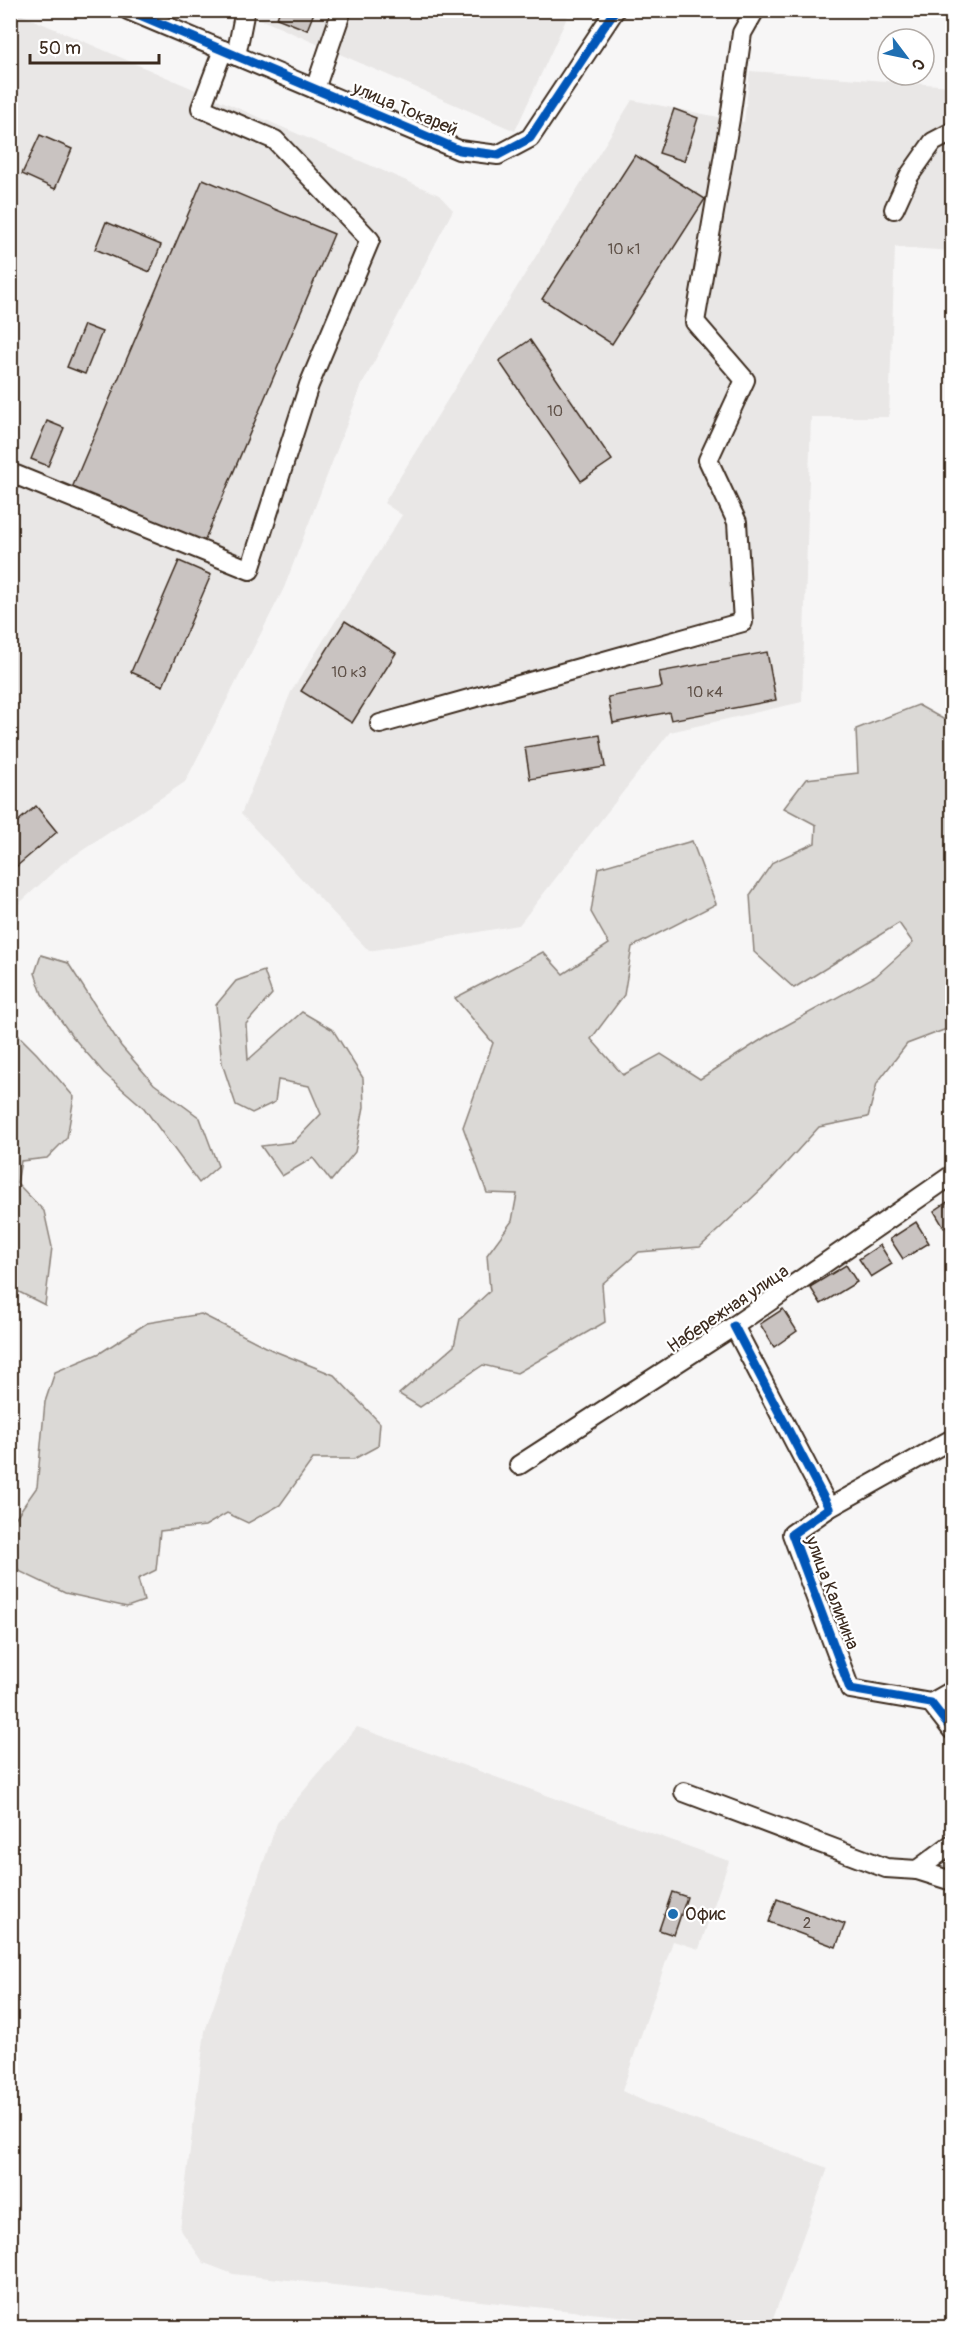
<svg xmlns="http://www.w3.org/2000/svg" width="963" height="2338" viewBox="0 0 963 2338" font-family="Pangolin,sans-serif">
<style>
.built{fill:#e9e7e6}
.green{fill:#dbd9d6;stroke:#8b827a;stroke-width:1.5}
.building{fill:#c9c3c1;stroke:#3b2a1e;stroke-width:1.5}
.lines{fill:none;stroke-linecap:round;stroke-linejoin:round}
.minor-casing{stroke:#3b2a1e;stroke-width:22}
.minor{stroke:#fff;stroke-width:18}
.cycleway-casing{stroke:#fff;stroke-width:13}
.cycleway{stroke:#0057b8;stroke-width:9}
.poi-dot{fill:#1f6fb2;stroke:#fff;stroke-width:2}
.labels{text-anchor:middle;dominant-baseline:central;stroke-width:4.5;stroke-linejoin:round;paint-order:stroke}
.number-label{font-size:15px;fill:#5e5047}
.street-label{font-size:18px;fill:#3b2a1e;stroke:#fff}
.poi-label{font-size:18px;fill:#3b2a1e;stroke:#fff;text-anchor:start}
</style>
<rect width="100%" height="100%" fill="#f7f6f6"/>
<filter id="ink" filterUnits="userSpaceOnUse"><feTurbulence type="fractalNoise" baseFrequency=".0167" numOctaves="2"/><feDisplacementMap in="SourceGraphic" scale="12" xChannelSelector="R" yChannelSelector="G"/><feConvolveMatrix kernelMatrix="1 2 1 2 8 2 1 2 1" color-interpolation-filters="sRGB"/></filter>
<g filter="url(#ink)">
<g class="built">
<path d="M11,10L439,195L453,210L361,387L284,588L185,782L62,864L11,911Z"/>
<path d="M242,11H570L515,131Z"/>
<path d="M750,71L952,86V251L895,247L889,417H811L802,702L670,732L519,925L369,951L241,814L291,692L402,515L384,503L632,100L744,122Z"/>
<path d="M357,1727L729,1861L699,1949L673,1941L622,2091L648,2103L828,2168L770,2327H719L233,2274L204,2263L180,2229L205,2031L277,1823Z"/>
</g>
<g class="green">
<path d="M918,705L952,724V1027L907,1044L877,1083L868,1117L819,1127L768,1183L700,1247L639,1252L602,1284L605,1322L517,1373L483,1365L420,1407L399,1394L454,1346L460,1319L490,1291L487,1255L512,1221L517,1194L487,1193L463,1127L493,1043L455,998L543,952L563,974L609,944L591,912L598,868L692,841L716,904L632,947L624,995L591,1039L623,1075L661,1054L700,1079L767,1036L876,976L913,943L899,923L794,988L754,952L750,895L773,862L815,843L816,825L784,808L806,779L858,773L856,729Z"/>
<path d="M41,955L68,963L121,1046L154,1084L200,1118L218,1166L199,1183L144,1108L104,1073L72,1036L42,994L35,973Z"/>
<path d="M264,971L272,994L246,1024L248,1060L302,1012L333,1030L363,1078L364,1107L355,1152L331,1181L313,1158L282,1176L261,1146L294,1142L321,1114L309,1086L278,1080L275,1102L252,1113L236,1105L222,1063L216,1005L236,981Z"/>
<path d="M11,1028L37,1054L74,1097L67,1138L47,1158L21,1161L17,1183L44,1211L52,1247L45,1305L11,1288Z"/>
<path d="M201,1314L272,1350L334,1375L380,1423L378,1446L354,1459H313L280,1505L248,1523L227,1513L205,1526L160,1531L156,1570L138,1579L144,1601L127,1607L65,1593L21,1572L11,1562V1524L37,1487L45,1402L55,1372L100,1353L147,1323Z"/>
</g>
<g class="building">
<path d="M280,10H315L307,30L277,18Z"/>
<path d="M674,109L698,118L684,161L659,153Z"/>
<path d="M40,135L72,149L55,189L22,174Z"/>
<path d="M635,155L705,199L612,344L542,299Z"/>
<path d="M203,179L334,234L203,544L72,488Z"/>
<path d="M106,222L161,245L150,272L95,249Z"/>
<path d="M84,325L102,332L85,374L67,367Z"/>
<path d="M530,340L612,460L581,481L499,361Z"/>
<path d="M47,421L64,428L48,466L31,459Z"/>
<path d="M179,561L211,575L163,686L131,672Z"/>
<path d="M345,621L396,653L352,723L301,691Z"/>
<path d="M767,652L776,700L671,720L669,712L613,723L608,697L662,687L659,672Z"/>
<path d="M600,735L605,767L530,779L525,747Z"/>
<path d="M36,806L57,832L10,872V828Z"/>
<path d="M952,1199V1222L944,1228L934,1211Z"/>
<path d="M916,1222L929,1243L903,1259L890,1239Z"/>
<path d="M880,1245L892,1264L871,1277L859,1259Z"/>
<path d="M846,1265L857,1282L821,1304L810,1287Z"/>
<path d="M783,1309L797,1331L774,1347L760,1324Z"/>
<path d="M672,1892L687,1897L674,1935L659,1930Z"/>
<path d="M777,1899L845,1924L836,1947L769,1922Z"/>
</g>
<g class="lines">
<defs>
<g id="minor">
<path d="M128,10L459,150L498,155L530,138L615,10"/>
<path d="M236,56L245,10"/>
<path d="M315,89L342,10"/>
<path d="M894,209L909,176L933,142L952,132"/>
<path d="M16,475L250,570L309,385L370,240L275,140L201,108L223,50"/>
<path d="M380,724L743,622L737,522L708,460L745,380L695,322L730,119L742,33L755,10"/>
<path d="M734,1326L829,1508L792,1534L850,1689L931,1703L952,1730"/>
<path d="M519,1465L734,1326L952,1175"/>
<path d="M829,1508L952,1439"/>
<path d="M931,1703L952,1691"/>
<path d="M684,1792L886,1868L917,1870L952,1844"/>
<path d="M917,1870L952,1881"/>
</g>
</defs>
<use href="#minor" class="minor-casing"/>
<use href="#minor" class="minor"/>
<defs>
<g id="cycleway">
<path d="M128,10L459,150L498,155L530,138L615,10"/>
<path d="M734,1326L829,1508L792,1534L850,1689L931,1703L952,1730"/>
</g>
</defs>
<use href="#cycleway" class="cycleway-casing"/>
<use href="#cycleway" class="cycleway"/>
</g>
</g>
<circle class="poi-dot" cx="673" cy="1914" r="6"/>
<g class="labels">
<g class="number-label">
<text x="624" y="249">10 к1</text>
<text x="555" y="411">10</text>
<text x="349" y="672">10 к3</text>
<text x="705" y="692">10 к4</text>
<text x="807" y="1923">2</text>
</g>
<g class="street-label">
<text transform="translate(405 109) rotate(23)">улица Токарей</text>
<text transform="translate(728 1309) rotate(-34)">Набережная улица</text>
<text transform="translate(832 1593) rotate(69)">улица Калинина</text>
</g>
<g class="poi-label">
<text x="685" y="1914">Офис</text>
</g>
</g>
<rect width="963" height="2338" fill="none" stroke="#fff" stroke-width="36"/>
<rect x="18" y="18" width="927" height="2302" fill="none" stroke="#3b2a1e" stroke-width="2" filter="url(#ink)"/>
<g transform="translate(906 57) rotate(122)"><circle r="28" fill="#ffffff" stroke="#b1aaa5" stroke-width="1.5"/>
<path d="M0-4.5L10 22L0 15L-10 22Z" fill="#1f6fb2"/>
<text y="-9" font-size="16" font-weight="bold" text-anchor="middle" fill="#3b2a1e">С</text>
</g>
<path d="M30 54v9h129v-9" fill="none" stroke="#3b2a1e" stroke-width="3"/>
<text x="39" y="54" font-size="18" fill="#3b2a1e" stroke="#ffffff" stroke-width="4.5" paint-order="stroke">50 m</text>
</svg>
